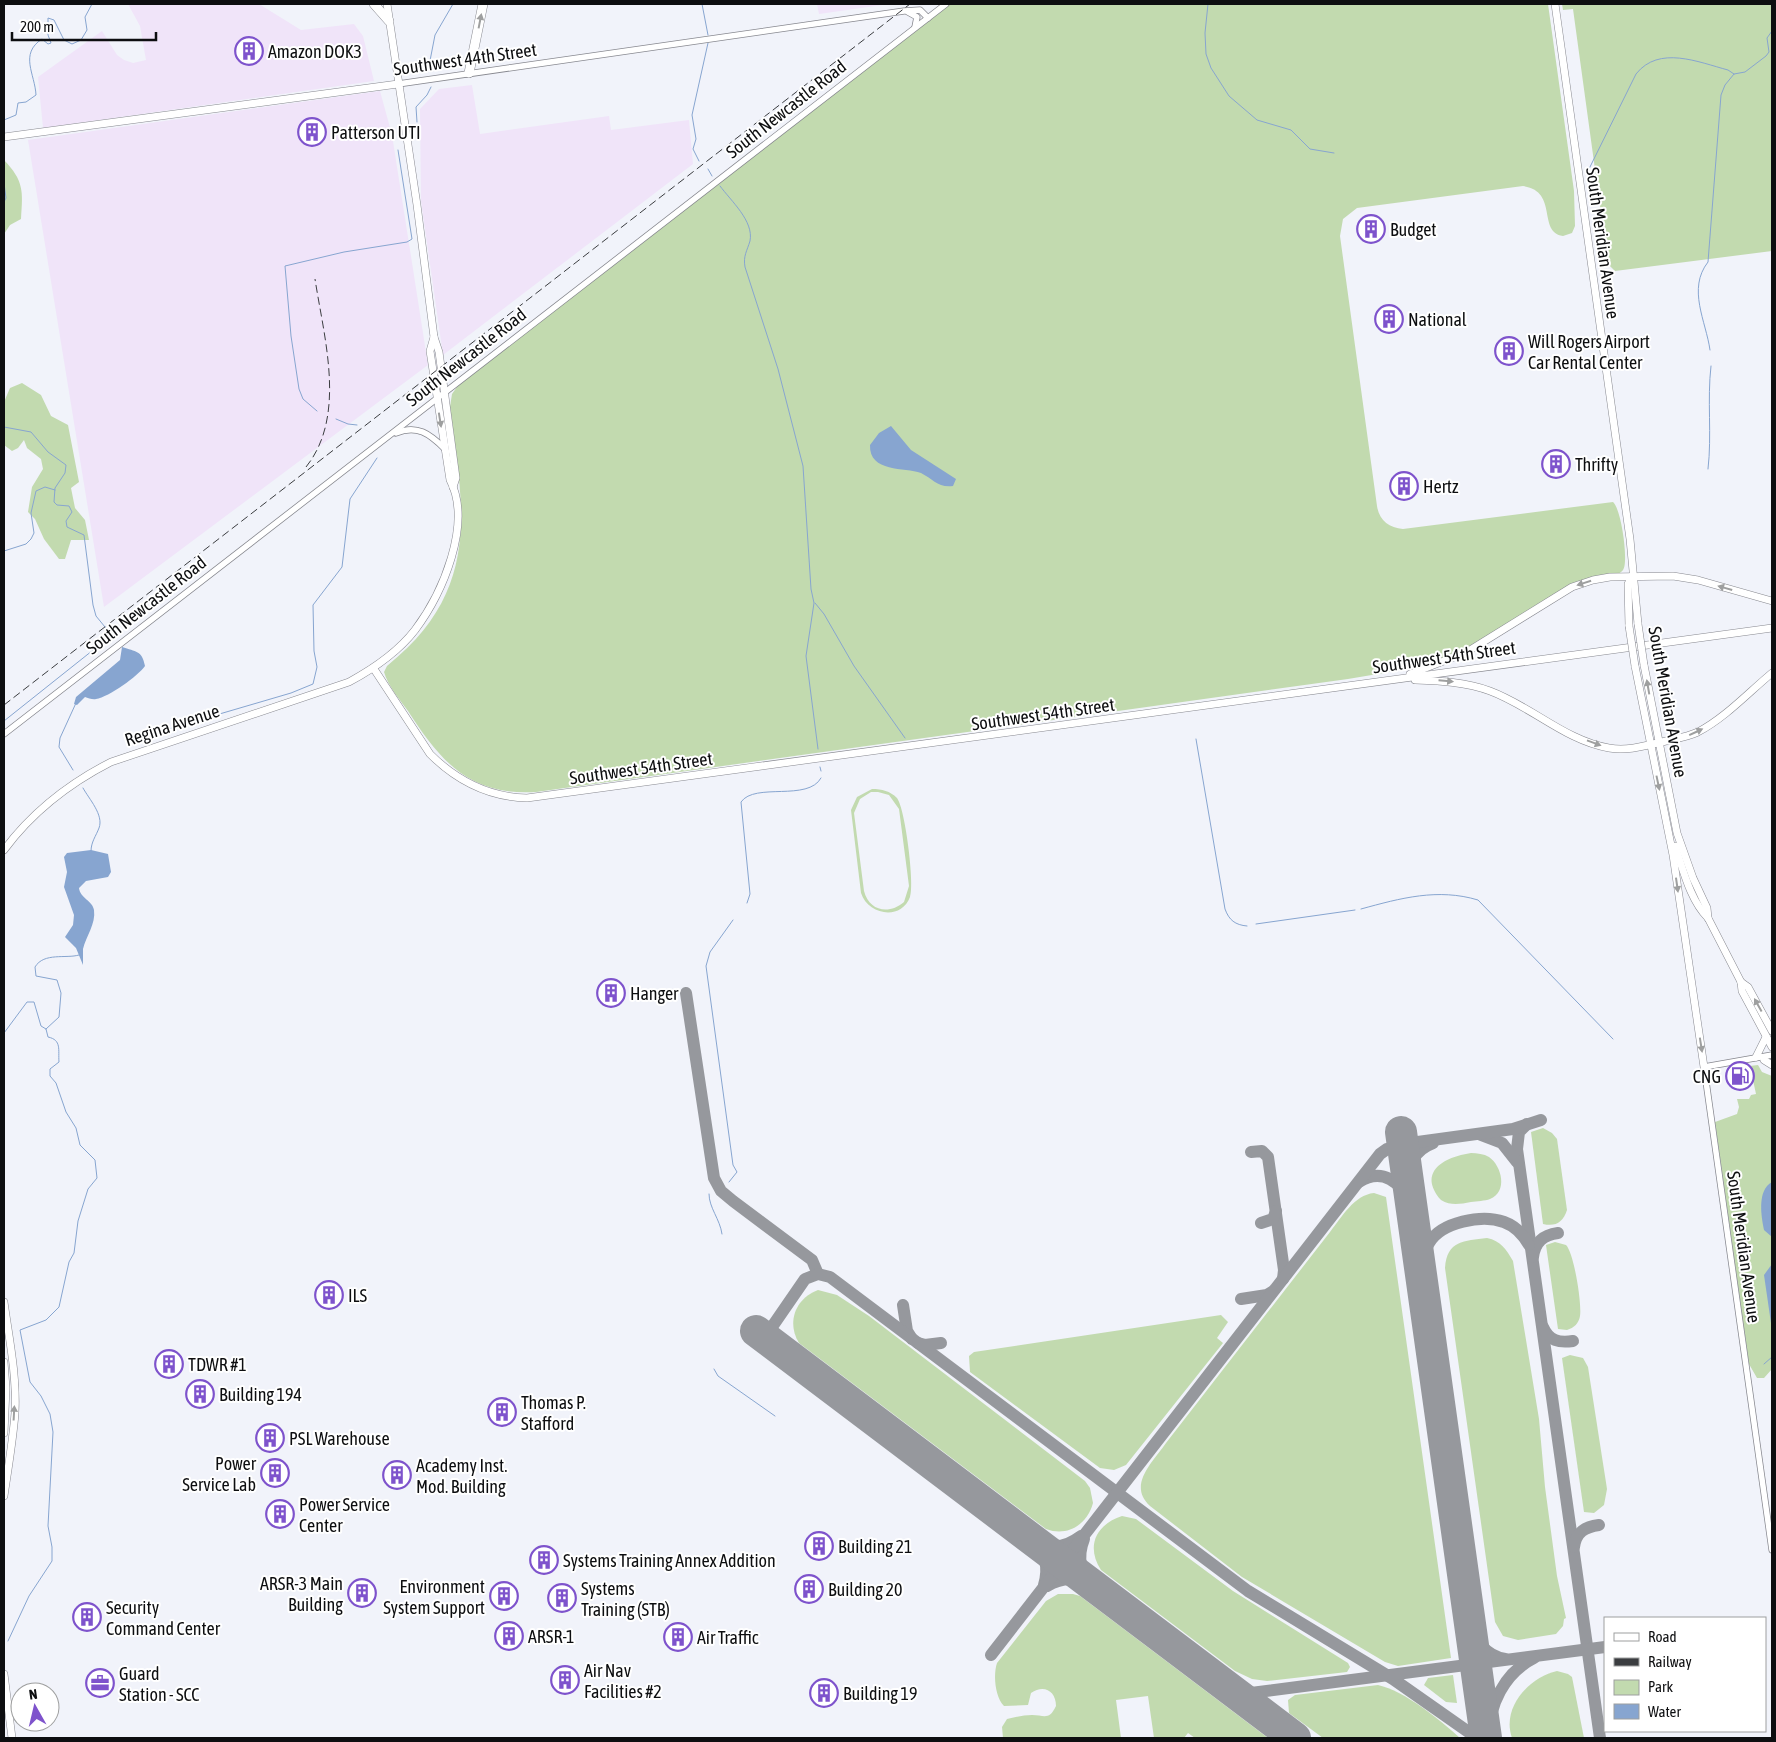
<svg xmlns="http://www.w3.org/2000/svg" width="1776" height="1742" viewBox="0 0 1776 1742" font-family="'Asap Condensed',sans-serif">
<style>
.industrial{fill:#f0e4f9}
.green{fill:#c2daaf;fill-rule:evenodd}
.water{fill:#87a5d0}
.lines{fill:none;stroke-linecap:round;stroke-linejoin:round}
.stream{stroke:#87a5d0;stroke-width:1}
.taxiway{stroke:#96989d;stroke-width:12}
.runway{stroke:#96989d;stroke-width:32}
.tertiary-casing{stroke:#87888f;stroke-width:7}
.secondary-casing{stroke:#87888f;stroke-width:8}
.motorway-casing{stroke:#87888f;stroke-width:10}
.tertiary{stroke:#fff;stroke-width:5.5}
.secondary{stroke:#fff;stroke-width:7}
.motorway{stroke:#fff;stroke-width:9}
.rail{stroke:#3b3d40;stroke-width:1;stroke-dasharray:8 4;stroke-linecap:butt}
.secondary-bridge-casing{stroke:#87888f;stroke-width:8;stroke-linecap:butt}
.secondary-bridge{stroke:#fff;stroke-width:7}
.oneway{fill:#9e9f9f}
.labels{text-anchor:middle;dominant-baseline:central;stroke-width:4;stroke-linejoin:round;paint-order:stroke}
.poi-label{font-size:18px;fill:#0d0e10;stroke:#fff;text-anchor:start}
.street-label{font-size:18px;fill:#0d0e10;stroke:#fff}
</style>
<rect width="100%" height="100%" fill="#f1f3fa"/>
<g class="industrial">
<path d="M128,4H259L301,30L354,24L363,36L374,81L43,128L38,77L102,31L117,55L124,60L133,63L146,60L140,26Z"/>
<path d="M817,4H889L819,14Z"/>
<path d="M472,85L480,134L609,116L611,130L689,120L693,164L443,355L421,201L420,109L439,89Z"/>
<path d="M380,91L392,135L428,365L104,607L28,140Z"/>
</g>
<g class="green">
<path d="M950,4H1548L1574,191L1575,226L1572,233L1563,236C1537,232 1559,191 1523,186L1357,208L1343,219L1340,236L1377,506C1379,520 1389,528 1403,529L1613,502C1621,508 1629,562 1623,570C1618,577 1602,576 1593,578L1468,649L1425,666L1348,679L536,792C470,796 441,762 408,711C400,700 388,686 384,672L387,666C481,591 464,511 450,407L452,394L459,384Z"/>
<path d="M1562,4H1772V251L1615,271L1608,264L1573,9L1563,10Z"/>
<path d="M4,160C24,181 23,191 21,219L10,225L4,234Z"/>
<path d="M22,383L41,395L51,416L68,425L79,482L71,488L75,508L85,520L89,540H71L65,559H59L44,539L35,519L28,512L32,487L43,469L41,459L27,448L24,440L18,448L12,451L4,445V402L10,388Z"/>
<path d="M872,789C882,789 890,791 897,798C905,808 915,885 910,897C901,921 868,915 861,893L851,810L857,797ZM871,792H878L889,795L899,809L909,886L904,902C889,915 869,911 864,891L854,813L860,799Z"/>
<path d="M1758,1065L1762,1072L1772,1076V1369L1764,1378H1757L1749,1364L1715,1122L1737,1114L1739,1107L1737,1099H1749L1751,1095L1756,1094L1751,1071L1733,1072L1732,1068Z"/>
<path d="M1543,1128L1552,1133L1557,1139L1567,1210C1563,1222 1556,1227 1543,1224L1531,1132Z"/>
<path d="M1471,1153C1477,1153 1484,1154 1489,1157C1502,1166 1508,1192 1490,1199C1485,1201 1477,1201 1471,1202C1460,1204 1451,1206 1441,1200C1417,1172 1444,1157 1471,1153Z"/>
<path d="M1374,1193L1386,1197L1451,1658L1398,1666L1385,1662L1242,1577L1150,1506C1127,1485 1153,1462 1166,1443L1330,1232C1342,1217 1354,1195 1374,1193Z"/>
<path d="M1487,1238C1501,1241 1506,1249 1513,1261L1539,1419L1545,1487L1557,1576L1566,1618L1564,1619L1563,1626L1556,1634L1518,1640L1503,1636L1495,1622L1445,1268C1447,1240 1464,1241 1487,1238Z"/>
<path d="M1555,1242L1566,1245C1574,1253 1582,1304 1580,1316C1579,1323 1574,1328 1567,1330L1558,1329L1546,1245Z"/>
<path d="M818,1290L837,1295L869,1316L1085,1481L1090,1488L1093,1503C1087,1525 1067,1537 1046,1529L799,1343C786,1322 796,1298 818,1290Z"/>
<path d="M1221,1315L1228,1322L1217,1338L1223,1343L1126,1465L1114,1470L1100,1468L970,1372L969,1356L974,1352Z"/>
<path d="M1570,1355L1583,1358L1588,1367L1607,1489L1604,1505L1594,1513L1584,1512L1562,1358Z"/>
<path d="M1122,1516L1136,1519L1233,1591L1348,1663L1350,1667L1347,1672L1267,1681L1252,1679L1235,1671L1101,1570C1086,1547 1095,1525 1122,1516Z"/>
<path d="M1058,1594H1073L1080,1596L1268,1738H1195L1188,1733L1184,1738H1154L1148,1696L1116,1700L1121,1738H1003L1002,1727L1007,1719C1015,1717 1024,1715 1032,1715C1044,1715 1049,1721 1056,1706C1056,1691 1044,1684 1031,1693L1028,1705L1004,1706C995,1697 993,1675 997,1663L1046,1601Z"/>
<path d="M1557,1671L1568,1674L1572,1677L1584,1738H1512C1501,1707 1530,1677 1557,1671Z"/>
<path d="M1453,1675L1457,1703L1446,1702L1424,1685L1428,1678Z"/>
<path d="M1378,1685C1405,1691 1440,1720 1460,1738H1323L1289,1713L1288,1700L1295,1695Z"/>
</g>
<g class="water">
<path d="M891,426L911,450L956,479L953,486C938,488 933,479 921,473C905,467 869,473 870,445L879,433Z"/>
<path d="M122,647C136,652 142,650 145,666C138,676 109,697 96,699C93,700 88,698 85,697L77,705L74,704L76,697L120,660Z"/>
<path d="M91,850L108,854L111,872L108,877L86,881L79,888C80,898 93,901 94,910C96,924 86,936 83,949C83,954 83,960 83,965L76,948L65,937L73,925L74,915L64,887L67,872L64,857L67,853Z"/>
<path d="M1772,1182V1237L1764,1230C1761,1216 1757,1190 1772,1182Z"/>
<path d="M1772,1264V1330L1764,1275Z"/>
</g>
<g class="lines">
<g class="stream">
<path d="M702,4L708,35"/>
<path d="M1208,4L1205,33L1206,54L1211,68L1229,96L1257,120L1291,130L1310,149L1334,153"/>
<path d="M428,71L435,35L453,4"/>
<path d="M4,120L16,115L18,103L26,102L36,95C35,74 19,54 42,39L48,44L51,43L48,35V18L54,20L64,40L72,44L81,40L87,30L85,17L92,4"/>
<path d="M417,122L416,107L427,95L431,87"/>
<path d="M699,161L693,149L696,139L692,115L708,43"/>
<path d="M708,169L712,176"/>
<path d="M1587,173L1636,74C1659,45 1698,62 1728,70L1734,74"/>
<path d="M4,174V176"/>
<path d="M4,183L6,198L4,202"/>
<path d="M720,186C731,201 754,221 750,241C747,251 743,256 745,267L778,369L803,466L811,589L814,603L806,656L818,749"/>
<path d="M1710,350C1706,321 1687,289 1708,262L1721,95L1725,85L1734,74L1745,72L1766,56L1769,52L1767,38L1772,31"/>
<path d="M317,411L303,399L299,389L291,336L285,266L344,252L407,242L412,239L398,150"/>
<path d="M336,419L348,424L357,425"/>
<path d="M4,427L31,432L48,452L66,465L65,473L55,488L54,502L57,505L69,506L72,512L66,521L67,527L84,535L93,605L96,616L114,638"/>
<path d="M1708,469C1712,435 1707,400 1711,366"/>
<path d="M4,551L26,544L31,539L34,533L31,513L36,491L45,487L55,490"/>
<path d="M815,603L824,614L854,666L905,738"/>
<path d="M4,721L112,635"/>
<path d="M165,730L291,693L313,684L317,667L314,651L313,605L342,567L350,499L377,458"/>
<path d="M1196,739L1225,909C1229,920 1235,925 1247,926"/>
<path d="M820,767L821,771"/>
<path d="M73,770L59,747L60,738L76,703"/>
<path d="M83,788C89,799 104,815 99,828C96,836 91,842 91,851"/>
<path d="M747,903L750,894L741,802C755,782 808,802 821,778"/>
<path d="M1361,909C1401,898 1438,888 1478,900L1613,1039"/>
<path d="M1256,924L1355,910"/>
<path d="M46,1029L59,1017L61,993L57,980L36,976L35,967C44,952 66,959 79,955"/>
<path d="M4,1033L27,1002H34L41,1026L46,1029L48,1037C62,1040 58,1050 59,1062L50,1069V1076L56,1083L66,1112L76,1128L80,1145L95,1160L97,1178L88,1189L78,1221L74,1253L69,1262L59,1307L46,1320L20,1330L30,1382L41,1396L50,1414L53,1432L48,1526L52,1547V1561L29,1596L8,1641"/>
<path d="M729,1182L737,1172L733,1165L706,966L710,952L733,920"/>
<path d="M709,1194C709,1208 720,1219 722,1234"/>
<path d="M1764,1364L1772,1357"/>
<path d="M714,1369L718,1376L775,1416"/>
</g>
<g class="taxiway">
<path d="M686,993L714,1178L721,1191L733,1201L812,1260L818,1274"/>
<path d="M1527,1124L1519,1132L1517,1149L1600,1738"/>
<path d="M1481,1135L1502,1143L1517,1162"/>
<path d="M1251,1152L1262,1151L1268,1157L1284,1270L1283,1279"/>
<path d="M1359,1182C1382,1167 1401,1182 1411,1204"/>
<path d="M1408,1184C1408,1165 1414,1150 1433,1143"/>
<path d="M1261,1223L1273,1219L1276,1211"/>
<path d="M1533,1257C1535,1242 1543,1235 1558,1233"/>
<path d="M1423,1288C1422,1272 1420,1257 1429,1243C1441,1222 1482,1214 1504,1222C1515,1226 1523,1234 1529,1245"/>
<path d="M1241,1299L1267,1295L1272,1292"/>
<path d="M903,1305L907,1331L912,1339"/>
<path d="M1543,1327C1549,1341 1559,1343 1573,1341"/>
<path d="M765,1337L805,1279L818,1274L830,1277L1248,1591L1393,1679L1477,1738"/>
<path d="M918,1343L925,1345L941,1343"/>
<path d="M1025,1534C1047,1548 1059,1552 1081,1536"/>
<path d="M1084,1539C1076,1559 1081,1574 1096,1588"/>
<path d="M1033,1542C1046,1553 1049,1568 1044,1585"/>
<path d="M1574,1547C1576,1532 1585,1527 1599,1525"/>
<path d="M1047,1586C1062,1577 1077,1577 1092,1585"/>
<path d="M1470,1624C1477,1641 1484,1655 1505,1659"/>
<path d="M991,1655L1380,1154L1387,1149L1403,1144L1513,1129L1541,1120"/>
<path d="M1223,1684L1241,1692L1251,1693L1605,1647"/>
<path d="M1488,1738C1489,1705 1504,1673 1534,1658"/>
</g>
<g class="runway">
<path d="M1401,1132L1486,1738"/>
<path d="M756,1331L1295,1738"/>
</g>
<defs>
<g id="tertiary">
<path d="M908,12L917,17L915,27"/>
<path d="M398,84L904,11L920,10L928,18"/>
<path d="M396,433C417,424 430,434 445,449"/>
<path d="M4,734L946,4"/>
<path d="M1772,1055L1704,1067L1772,1550"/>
</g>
<g id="secondary">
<path d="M387,4L417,205L434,337L439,352L456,478L453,487"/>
<path d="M1555,4L1630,539L1638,624"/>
<path d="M4,137L398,84"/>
<path d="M1629,626L1628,584L1632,576"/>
<path d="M1644,665L1677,833L1693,878L1707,908L1708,918"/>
<path d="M1635,666L1673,855L1704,1067"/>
<path d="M374,669L430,754C457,781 488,797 527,798L1772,628"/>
<path d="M1410,674L1467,652L1572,587L1593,580L1610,577L1673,576L1698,580L1772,601"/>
<path d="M1415,680C1440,681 1466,682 1490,691C1531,706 1566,741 1609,748C1628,751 1644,746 1662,742C1674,739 1687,737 1698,732C1725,718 1749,692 1772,673"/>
<path d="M1675,846C1683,869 1690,900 1708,918L1741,982L1742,991L1772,1047"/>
<path d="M4,850C33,811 68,784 111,762L349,682C373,669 398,652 415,630C442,594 473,524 450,480L430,351L434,337"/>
<path d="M1741,982L1748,987L1772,1031"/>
<path d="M1756,1057L1766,1037"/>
<path d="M1764,1060L1772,1065"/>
<path d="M4,1302C9,1338 17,1375 15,1413C13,1440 8,1469 4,1496"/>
<path d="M4,1362L6,1388L4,1433"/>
<path d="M4,1674L12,1738"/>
</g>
<g id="motorway">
<path d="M374,4L389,21"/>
<path d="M469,73L483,4"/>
</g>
</defs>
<use href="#tertiary" class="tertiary-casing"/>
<use href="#secondary" class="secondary-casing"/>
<use href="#motorway" class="motorway-casing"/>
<use href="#tertiary" class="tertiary"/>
<use href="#secondary" class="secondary"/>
<use href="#motorway" class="motorway"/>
<g class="rail">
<path d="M306,467C347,416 324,338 315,279"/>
<path d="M4,705L910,4"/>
</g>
<defs>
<g id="secondary-bridge">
<path d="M1638,624L1644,665"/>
<path d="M1629,626L1635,666"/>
</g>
</defs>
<use href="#secondary-bridge" class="secondary-bridge-casing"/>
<use href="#secondary-bridge" class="secondary-bridge"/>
</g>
<defs><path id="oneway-solid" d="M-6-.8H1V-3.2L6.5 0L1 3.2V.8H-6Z" transform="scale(1.25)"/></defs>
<g class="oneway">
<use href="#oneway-solid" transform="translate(480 21) rotate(-79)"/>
<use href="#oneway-solid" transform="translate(440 420) rotate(81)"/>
<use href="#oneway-solid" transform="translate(1584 583) rotate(162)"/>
<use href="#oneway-solid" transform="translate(1725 588) rotate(-164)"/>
<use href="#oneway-solid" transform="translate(1446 681) rotate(5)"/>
<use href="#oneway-solid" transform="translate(1648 687) rotate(-100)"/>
<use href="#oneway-solid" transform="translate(1696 732) rotate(-25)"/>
<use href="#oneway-solid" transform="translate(1594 743) rotate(20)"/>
<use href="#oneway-solid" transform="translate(1658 783) rotate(78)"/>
<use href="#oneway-solid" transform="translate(1677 885) rotate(82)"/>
<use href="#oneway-solid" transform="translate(1758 1005) rotate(-119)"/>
<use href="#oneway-solid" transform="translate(1701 1045) rotate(81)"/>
<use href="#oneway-solid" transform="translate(14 1413) rotate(-87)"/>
</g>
<defs>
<symbol id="building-ring" viewBox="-11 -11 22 22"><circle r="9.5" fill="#fff" stroke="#7e53cc" stroke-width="1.5"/><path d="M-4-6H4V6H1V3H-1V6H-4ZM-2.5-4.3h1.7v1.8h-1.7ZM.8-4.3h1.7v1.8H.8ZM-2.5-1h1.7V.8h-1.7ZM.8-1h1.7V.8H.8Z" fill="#7e53cc"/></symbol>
<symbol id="fuel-ring" viewBox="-11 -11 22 22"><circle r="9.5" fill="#fff" stroke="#7e53cc" stroke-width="1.5"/><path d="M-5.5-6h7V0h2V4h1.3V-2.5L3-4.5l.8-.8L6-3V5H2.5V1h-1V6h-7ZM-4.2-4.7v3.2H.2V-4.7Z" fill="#7e53cc"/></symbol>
<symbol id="office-ring" viewBox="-11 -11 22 22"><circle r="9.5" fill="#fff" stroke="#7e53cc" stroke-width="1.5"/><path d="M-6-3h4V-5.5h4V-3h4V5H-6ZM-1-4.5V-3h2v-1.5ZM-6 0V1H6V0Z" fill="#7e53cc"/></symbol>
</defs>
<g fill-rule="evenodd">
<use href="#building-ring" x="233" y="35" width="32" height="32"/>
<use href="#building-ring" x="296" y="116" width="32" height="32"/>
<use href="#building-ring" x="1355" y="213" width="32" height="32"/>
<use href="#building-ring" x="1373" y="303" width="32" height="32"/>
<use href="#building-ring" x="1493" y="335" width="32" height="32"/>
<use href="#building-ring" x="1540" y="448" width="32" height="32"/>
<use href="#building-ring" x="1388" y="470" width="32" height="32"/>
<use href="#building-ring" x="595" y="977" width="32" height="32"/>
<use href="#fuel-ring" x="1724" y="1060" width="32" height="32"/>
<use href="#building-ring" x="313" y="1279" width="32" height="32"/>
<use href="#building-ring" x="153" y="1348" width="32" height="32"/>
<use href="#building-ring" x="184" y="1378" width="32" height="32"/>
<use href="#building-ring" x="486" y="1396" width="32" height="32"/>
<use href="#building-ring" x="254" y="1422" width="32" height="32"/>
<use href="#building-ring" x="259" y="1457" width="32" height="32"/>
<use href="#building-ring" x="381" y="1459" width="32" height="32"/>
<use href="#building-ring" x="264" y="1498" width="32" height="32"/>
<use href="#building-ring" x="803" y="1530" width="32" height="32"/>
<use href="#building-ring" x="528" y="1544" width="32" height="32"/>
<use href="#building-ring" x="793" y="1573" width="32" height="32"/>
<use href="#building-ring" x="346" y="1577" width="32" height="32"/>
<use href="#building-ring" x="488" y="1580" width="32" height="32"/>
<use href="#building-ring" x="546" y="1582" width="32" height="32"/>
<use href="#building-ring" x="71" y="1601" width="32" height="32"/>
<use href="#building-ring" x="493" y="1620" width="32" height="32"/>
<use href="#building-ring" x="662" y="1621" width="32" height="32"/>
<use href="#building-ring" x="549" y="1664" width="32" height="32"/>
<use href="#office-ring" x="84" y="1667" width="32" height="32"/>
<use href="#building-ring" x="808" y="1677" width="32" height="32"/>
</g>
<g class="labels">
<g class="poi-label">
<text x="268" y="51">Amazon DOK3</text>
<text x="331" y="132">Patterson UTI</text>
<text x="1390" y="229">Budget</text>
<text x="1408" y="319">National</text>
<text x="1528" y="341">Will Rogers Airport<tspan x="1528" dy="21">Car Rental Center</tspan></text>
<text x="1575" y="464">Thrifty</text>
<text x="1423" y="486">Hertz</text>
<text x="630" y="993">Hanger</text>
<text x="1721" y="1076" text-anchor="end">CNG</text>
<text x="348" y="1295">ILS</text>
<text x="188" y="1364">TDWR #1</text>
<text x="219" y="1394">Building 194</text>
<text x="521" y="1402">Thomas P.<tspan x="521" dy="21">Stafford</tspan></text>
<text x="289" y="1438">PSL Warehouse</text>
<text x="256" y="1463" text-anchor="end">Power<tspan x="256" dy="21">Service Lab</tspan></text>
<text x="416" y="1465">Academy Inst.<tspan x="416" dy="21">Mod. Building</tspan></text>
<text x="299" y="1504">Power Service<tspan x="299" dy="21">Center</tspan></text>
<text x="838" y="1546">Building 21</text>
<text x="563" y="1560">Systems Training Annex Addition</text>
<text x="343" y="1583" text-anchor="end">ARSR-3 Main<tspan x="343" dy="21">Building</tspan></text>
<text x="485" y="1586" text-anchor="end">Environment<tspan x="485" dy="21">System Support</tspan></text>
<text x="581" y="1588">Systems<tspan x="581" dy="21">Training (STB)</tspan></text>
<text x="828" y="1589">Building 20</text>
<text x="106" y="1607">Security<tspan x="106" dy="21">Command Center</tspan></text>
<text x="528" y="1636">ARSR-1</text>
<text x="697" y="1637">Air Traffic</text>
<text x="584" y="1670">Air Nav<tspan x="584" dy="21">Facilities #2</tspan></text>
<text x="119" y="1673">Guard<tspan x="119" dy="21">Station - SCC</tspan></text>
<text x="843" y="1693">Building 19</text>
</g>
<g class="street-label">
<text transform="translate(465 59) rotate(-8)">Southwest 44th Street</text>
<text transform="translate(786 109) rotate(-38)">South Newcastle Road</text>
<text transform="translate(1603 243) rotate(82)">South Meridian Avenue</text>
<text transform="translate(466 357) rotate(-38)">South Newcastle Road</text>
<text transform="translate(146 605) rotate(-38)">South Newcastle Road</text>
<text transform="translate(1444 657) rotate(-8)">Southwest 54th Street</text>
<text transform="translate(1668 702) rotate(80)">South Meridian Avenue</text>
<text transform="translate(1043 714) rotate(-8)">Southwest 54th Street</text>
<text transform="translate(172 725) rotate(-18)">Regina Avenue</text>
<text transform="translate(641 768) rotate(-8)">Southwest 54th Street</text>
<text transform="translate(1744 1247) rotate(82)">South Meridian Avenue</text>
</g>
</g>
<rect width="1776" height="1742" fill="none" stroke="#0d0e10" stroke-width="10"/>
<rect x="1604" y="1617" width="162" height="115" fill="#ffffff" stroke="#9e9f9f"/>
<rect x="1614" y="1633" width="25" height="8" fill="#ffffff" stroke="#9e9f9f"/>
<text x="1648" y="1642" font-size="15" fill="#0d0e10">Road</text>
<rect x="1614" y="1658" width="25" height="8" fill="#3b3d40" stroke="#9e9f9f"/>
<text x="1648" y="1667" font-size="15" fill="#0d0e10">Railway</text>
<rect x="1614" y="1680" width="25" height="15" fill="#c2daaf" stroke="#9e9f9f"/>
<text x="1648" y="1692" font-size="15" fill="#0d0e10">Park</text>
<rect x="1614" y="1704" width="25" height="15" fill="#87a5d0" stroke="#9e9f9f"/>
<text x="1648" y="1717" font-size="15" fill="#0d0e10">Water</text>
<g transform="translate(35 1707) rotate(352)"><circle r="24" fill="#ffffff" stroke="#9e9f9f"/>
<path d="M0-4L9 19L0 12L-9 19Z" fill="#7e53cc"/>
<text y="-8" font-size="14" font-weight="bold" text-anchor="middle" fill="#0d0e10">N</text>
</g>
<path d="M12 32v8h144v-8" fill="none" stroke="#0d0e10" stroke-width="2.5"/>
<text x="20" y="32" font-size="15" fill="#0d0e10" stroke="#ffffff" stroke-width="4" paint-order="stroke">200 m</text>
</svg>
